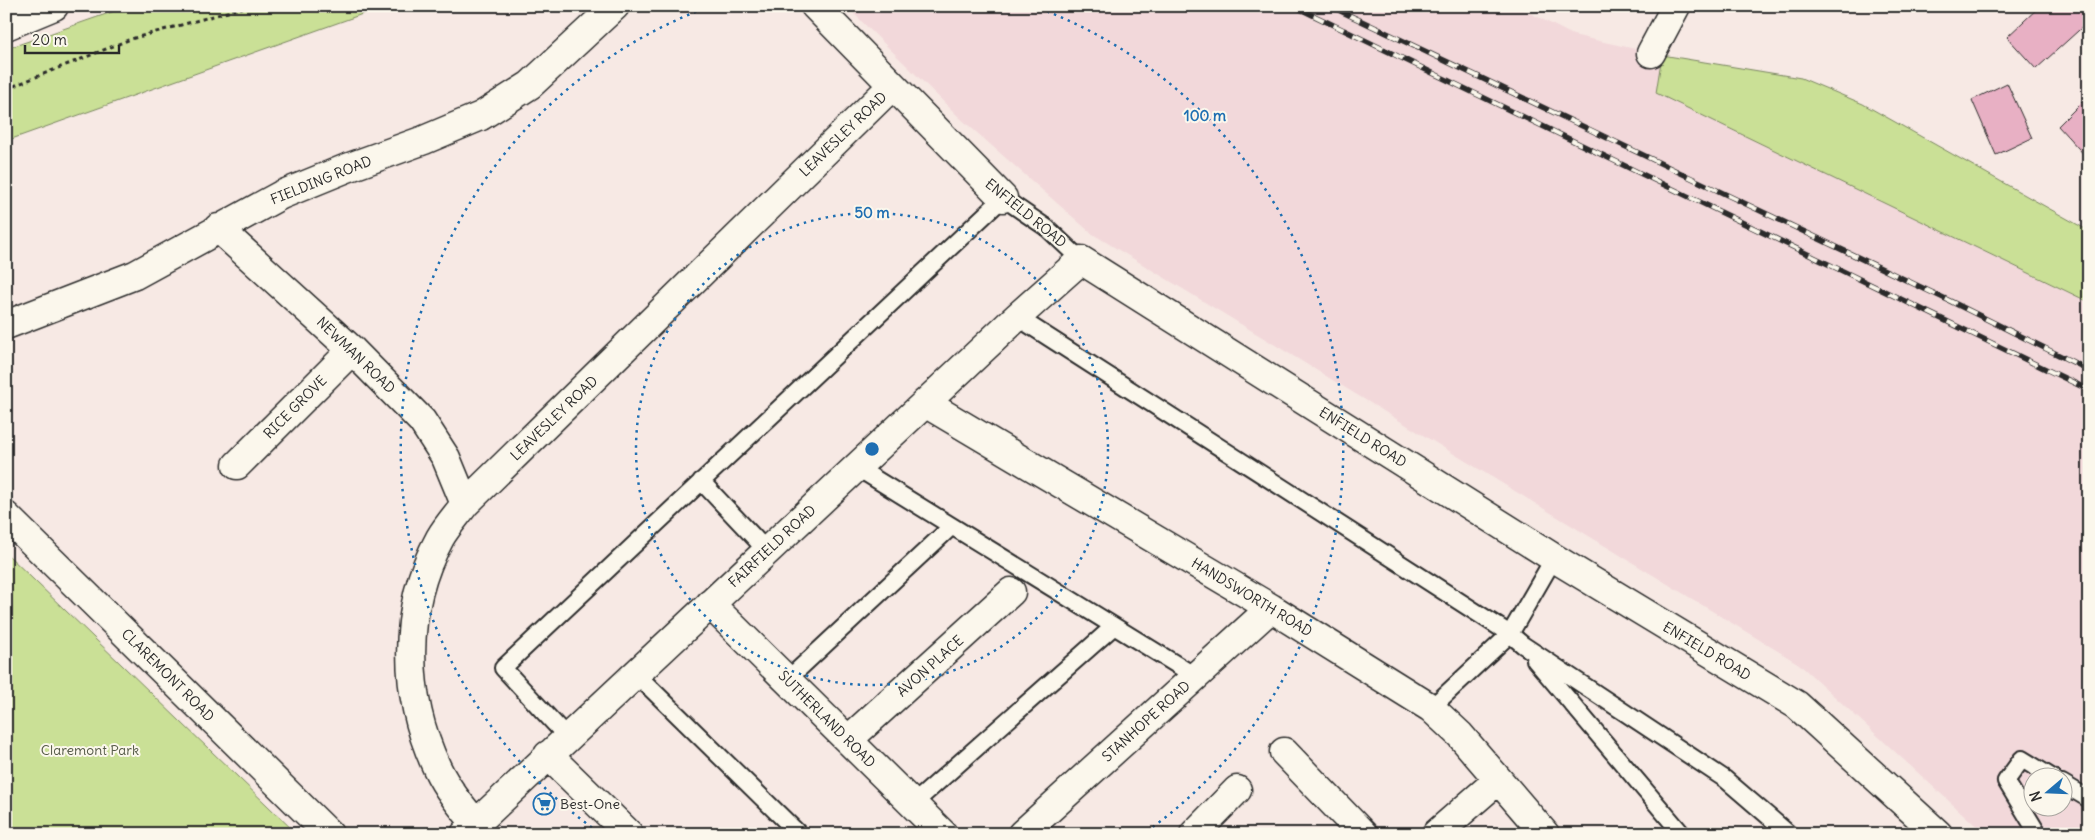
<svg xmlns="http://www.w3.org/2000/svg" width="2095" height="840" viewBox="0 0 2095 840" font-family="Delius,sans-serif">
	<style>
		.built { fill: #f2d8da; fill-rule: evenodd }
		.green { fill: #cae096; stroke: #7a8660 }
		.building { fill: #e8b0c4; stroke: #2b2b2b }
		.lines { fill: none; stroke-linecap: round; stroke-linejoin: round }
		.service-casing { stroke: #2b2b2b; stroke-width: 20 }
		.minor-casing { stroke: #2b2b2b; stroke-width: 31 }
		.secondary-casing { stroke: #2b2b2b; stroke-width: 31 }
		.path { stroke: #2b2b2b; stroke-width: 3; stroke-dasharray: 4 4; stroke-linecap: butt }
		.service { stroke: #fbf7ec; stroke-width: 16 }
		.minor { stroke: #fbf7ec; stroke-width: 28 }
		.secondary { stroke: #fbf7ec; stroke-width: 28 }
		.rail-casing { stroke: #2b2b2b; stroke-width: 5.5 }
		.rail { stroke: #fbf7ec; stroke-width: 4; stroke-dasharray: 11; stroke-linecap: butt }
		.ring { fill: none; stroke: #1f6fb2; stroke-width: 2.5; stroke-dasharray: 2.5 5 }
		.labels { text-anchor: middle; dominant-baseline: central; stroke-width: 4; stroke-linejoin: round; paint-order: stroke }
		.street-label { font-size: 14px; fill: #2b2b2b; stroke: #fbf7ec }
		.park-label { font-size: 14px; fill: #535846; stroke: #fbf7ec }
		.poi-label { font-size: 14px; fill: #2b2b2b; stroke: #fbf7ec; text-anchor: start }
		.centre { fill: #1f6fb2; stroke: #fbf7ec; stroke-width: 2.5 }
		.ring-label { font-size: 15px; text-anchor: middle; font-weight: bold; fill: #1f6fb2; stroke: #fbf7ec; stroke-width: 4; stroke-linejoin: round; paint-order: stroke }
	</style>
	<rect width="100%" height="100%" fill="#f7e9e4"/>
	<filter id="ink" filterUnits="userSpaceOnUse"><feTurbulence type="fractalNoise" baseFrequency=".02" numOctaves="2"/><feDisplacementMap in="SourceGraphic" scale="10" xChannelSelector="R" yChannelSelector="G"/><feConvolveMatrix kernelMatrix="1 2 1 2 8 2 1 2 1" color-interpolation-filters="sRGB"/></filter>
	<g filter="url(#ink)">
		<path class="built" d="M846,6H1516L1573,35L1662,55L1657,93L2089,302V834H1985L1799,664L1091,233L959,117ZM2032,778H2062V808H2032Z"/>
		<path class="green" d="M129,6H385L6,141V49Z
			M1662,55L1801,78L1863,104L2089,231V302L1656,93Z
			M6,553L297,834H6Z"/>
		<path class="building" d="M2040,6H2089V21L2036,69L2007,37Z
			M2007,83L2032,138L1996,155L1972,100Z
			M2085,99L2089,103V160L2058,126Z"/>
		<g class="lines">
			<g class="service-casing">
				<path id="service" d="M1017,317L1510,634L1523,645L1725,779L1789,834
					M856,467L1195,676
					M701,481L767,551
					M1535,660L1682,834
					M635,673L799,834
					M787,680L951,527
					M1431,708L1510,634L1554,558
					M567,737L503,668L1003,198L1047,228L1081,260
					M2062,783L2089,799
					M913,804L1113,627
					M2038,834L2006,781L2022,759L2053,778"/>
			</g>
			<g class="minor-casing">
				<path id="minor" d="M815,6L1003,198
					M1651,53L1676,6
					M218,228L352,350L422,421L446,458L465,504
					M6,325L135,275L281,195L347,168L424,140L481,116L530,85L615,6
					M925,403L1271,608L1431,708L1460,735L1545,834
					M237,465L352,350
					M6,516L329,834
					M710,604L943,834
					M848,740L1011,592
					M1284,752L1363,834
					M548,755L629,834
					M476,824C462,807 447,789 437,768C403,696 401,609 440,538C447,526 457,515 465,504L892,86
					M465,834L1017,317L1081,260L1554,558L1797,705L1938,834
					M1022,834L1271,608
					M1194,834L1237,790
					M1436,834L1498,780"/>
			</g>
			<g class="secondary-casing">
				<path id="secondary" d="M6,26L54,6"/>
			</g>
			<path class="path" d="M6,89L131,39L249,6"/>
			<use href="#service" class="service"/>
			<use href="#minor" class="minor"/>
			<use href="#secondary" class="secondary"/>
			<g class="rail-casing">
				<path id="rail" d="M1294,6L2089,390
					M1330,6L1952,302L2089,370"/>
			</g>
			<use href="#rail" class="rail"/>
		</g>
	</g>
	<g class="ring">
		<circle cx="872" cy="449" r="236"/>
		<path d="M598 832A471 471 0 0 1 711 6M1033 6A471 471 0 0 1 1146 832"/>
	</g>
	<defs>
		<g id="supermarket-ring" transform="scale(1.125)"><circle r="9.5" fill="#fbf7ec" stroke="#1f6fb2" stroke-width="1.5"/><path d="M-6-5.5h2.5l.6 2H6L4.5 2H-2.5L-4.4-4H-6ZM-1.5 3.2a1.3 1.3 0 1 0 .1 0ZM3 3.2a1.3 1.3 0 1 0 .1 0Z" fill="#1f6fb2"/></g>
	</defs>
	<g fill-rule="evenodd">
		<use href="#supermarket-ring" x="544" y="804"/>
	</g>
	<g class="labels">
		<g class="street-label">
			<text transform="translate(843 134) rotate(-44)">LEAVESLEY ROAD</text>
			<text transform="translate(321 180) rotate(-22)">FIELDING ROAD</text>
			<text transform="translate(1026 213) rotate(39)">ENFIELD ROAD</text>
			<text transform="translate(356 355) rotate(44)">NEWMAN ROAD</text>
			<text transform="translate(295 407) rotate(-45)">RICE GROVE</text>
			<text transform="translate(554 418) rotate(-44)">LEAVESLEY ROAD</text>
			<text transform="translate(1363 437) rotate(32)">ENFIELD ROAD</text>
			<text transform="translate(772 546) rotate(-43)">FAIRFIELD ROAD</text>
			<text transform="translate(1252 597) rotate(31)">HANDSWORTH ROAD</text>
			<text transform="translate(1707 651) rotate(31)">ENFIELD ROAD</text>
			<text transform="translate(930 666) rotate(-42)">AVON PLACE</text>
			<text transform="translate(168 675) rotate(45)">CLAREMONT ROAD</text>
			<text transform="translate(827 719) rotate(45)">SUTHERLAND ROAD</text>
			<text transform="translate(1146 721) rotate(-42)">STANHOPE ROAD</text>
		</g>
		<g class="park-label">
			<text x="90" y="750">Claremont Park</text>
		</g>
		<g class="poi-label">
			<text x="560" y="804">Best-One</text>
		</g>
	</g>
	<circle cx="872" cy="449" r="8" class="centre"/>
	<g class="ring-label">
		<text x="1205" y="121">100 m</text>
		<text x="872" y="218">50 m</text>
	</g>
	<rect width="2095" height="840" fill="none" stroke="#fbf7ec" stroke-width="25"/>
	<rect x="12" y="12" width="2070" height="815" fill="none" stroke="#2b2b2b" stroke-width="2" filter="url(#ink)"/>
	<g transform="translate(2048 792) rotate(251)"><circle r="24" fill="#fbf7ec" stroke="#a8a59f"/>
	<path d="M0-4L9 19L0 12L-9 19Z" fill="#1f6fb2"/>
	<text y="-8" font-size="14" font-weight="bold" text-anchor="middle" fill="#2b2b2b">N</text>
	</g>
	<path d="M25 45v8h94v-8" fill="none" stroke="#2b2b2b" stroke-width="2.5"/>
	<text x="32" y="45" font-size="15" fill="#2b2b2b" stroke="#fbf7ec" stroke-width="4" paint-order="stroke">20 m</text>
</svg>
